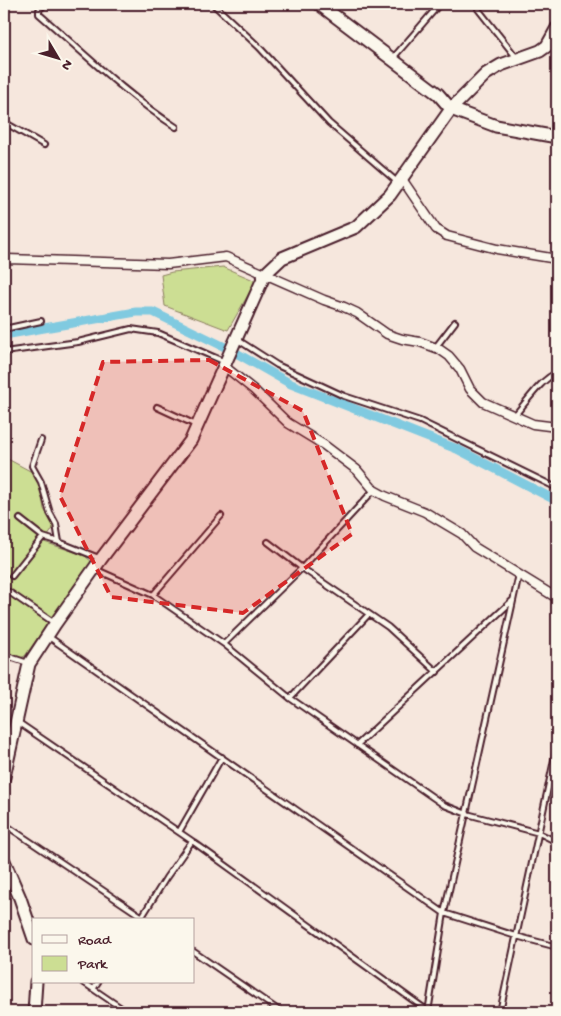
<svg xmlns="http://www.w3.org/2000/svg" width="561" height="1016" viewBox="0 0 561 1016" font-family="'Gochi Hand',sans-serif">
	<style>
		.green { fill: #ccde93; stroke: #8b7e5f }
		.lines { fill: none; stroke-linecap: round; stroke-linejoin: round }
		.canal { stroke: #80cae0; stroke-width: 9 }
		.lane-casing { stroke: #4a1f2b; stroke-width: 8 }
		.street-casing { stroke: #4a1f2b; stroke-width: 11 }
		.secondary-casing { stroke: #4a1f2b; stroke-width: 15 }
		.lane { stroke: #fbf7ec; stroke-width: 4 }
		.street { stroke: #fbf7ec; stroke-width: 8 }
		.secondary { stroke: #fbf7ec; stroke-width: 11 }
		.marked { fill: #d62828; fill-opacity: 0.2; stroke: #d62828; stroke-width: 4; stroke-dasharray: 10 6; stroke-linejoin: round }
	</style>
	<rect width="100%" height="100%" fill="#f6e7dd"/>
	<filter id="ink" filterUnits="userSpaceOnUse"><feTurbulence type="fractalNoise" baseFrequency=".02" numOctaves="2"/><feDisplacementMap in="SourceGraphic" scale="10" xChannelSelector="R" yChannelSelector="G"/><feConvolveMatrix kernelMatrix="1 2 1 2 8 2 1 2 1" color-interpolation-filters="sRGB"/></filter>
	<g filter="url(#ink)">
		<path class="green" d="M223,267L256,281L228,330L165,306L161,275L172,272Z
			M4,457L32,472L40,486L44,509L54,527L44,542L84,555L93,563L87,571L85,570L25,656L20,658L4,652Z"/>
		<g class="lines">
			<path class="canal" d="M4,335L136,312H153L231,350L291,384L457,449L557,501"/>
			<g class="lane-casing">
				<path id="lane" d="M45,4L39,10V14C83,52 126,95 176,127
					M213,4L259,47L329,123L396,181
					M479,4L478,9L516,57
					M393,58L438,6L435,4
					M4,122L44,145
					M4,329L41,321
					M238,340L277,365L344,396L420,421L557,488
					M435,348L455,322
					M4,352L78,342L131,329L158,333L223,361
					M157,407L196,425
					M515,415C525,404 543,377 557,373
					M41,440L32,466L41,482L50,513L56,524L59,542L99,558
					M20,519L43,537
					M268,542L302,568L388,627L437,672
					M97,570L153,595L224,644L290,698L444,805L467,814L539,833L557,842
					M12,576L43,537L59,542
					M9,592L53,622
					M153,595L221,516
					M49,637L444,913L516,936L557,947
					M224,644L302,568L374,490
					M4,655L28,663
					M290,698L369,614
					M19,723L192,841L428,1011
					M357,745L513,600
					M4,824L147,920
					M179,832L222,757
					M140,920L166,878L192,841
					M194,952L281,1012
					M83,982L127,1012
					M93,989L98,982
					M428,1012L444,913L519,574
					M500,1012L557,746"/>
			</g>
			<g class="street-casing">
				<path id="street" d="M402,179L436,229L447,236L497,249L557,259
					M4,260L7,259L168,264L226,257L324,300L344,307L357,313L387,334L402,339L420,342L439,349L449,356L460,369L470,389L483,402L533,424L557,427
					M224,366L254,390L288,423L324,445L357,470L374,490L385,496L425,512L462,534L474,547L557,598"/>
			</g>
			<g class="secondary-casing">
				<path id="secondary" d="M319,4L438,94L451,109L496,126L557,137
					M4,777L29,664L55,624L101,559L191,440L265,274L282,258L356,227L390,195L451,109L486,74L501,65L540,51L547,46L557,28
					M4,861L20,898L34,939
					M34,1012L36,982"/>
			</g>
			<use href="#lane" class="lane"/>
			<use href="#street" class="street"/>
			<use href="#secondary" class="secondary"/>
		</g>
	</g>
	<path class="marked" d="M209,360L303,411L352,534L243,613L111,597L60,496L103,362Z"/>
	<rect width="561" height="1016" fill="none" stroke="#fbf7ec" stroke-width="20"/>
	<rect x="10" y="10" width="541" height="996" fill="none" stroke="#4a1f2b" stroke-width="2" filter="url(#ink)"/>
	<rect x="32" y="918" width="162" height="65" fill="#fbf7ec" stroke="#b4a19f"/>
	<rect x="42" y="935" width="25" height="8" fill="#fbf7ec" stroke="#b4a19f"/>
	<text x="78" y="944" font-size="15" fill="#4a1f2b">Road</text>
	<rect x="42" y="956" width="25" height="15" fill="#ccde93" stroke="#b4a19f"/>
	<text x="78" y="968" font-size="15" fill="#4a1f2b">Park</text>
	<g transform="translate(58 58) rotate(128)" stroke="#fbf7ec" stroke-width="4" paint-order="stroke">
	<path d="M0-4L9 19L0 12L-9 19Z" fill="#4a1f2b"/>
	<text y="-8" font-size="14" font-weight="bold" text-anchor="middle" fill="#4a1f2b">N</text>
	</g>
</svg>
